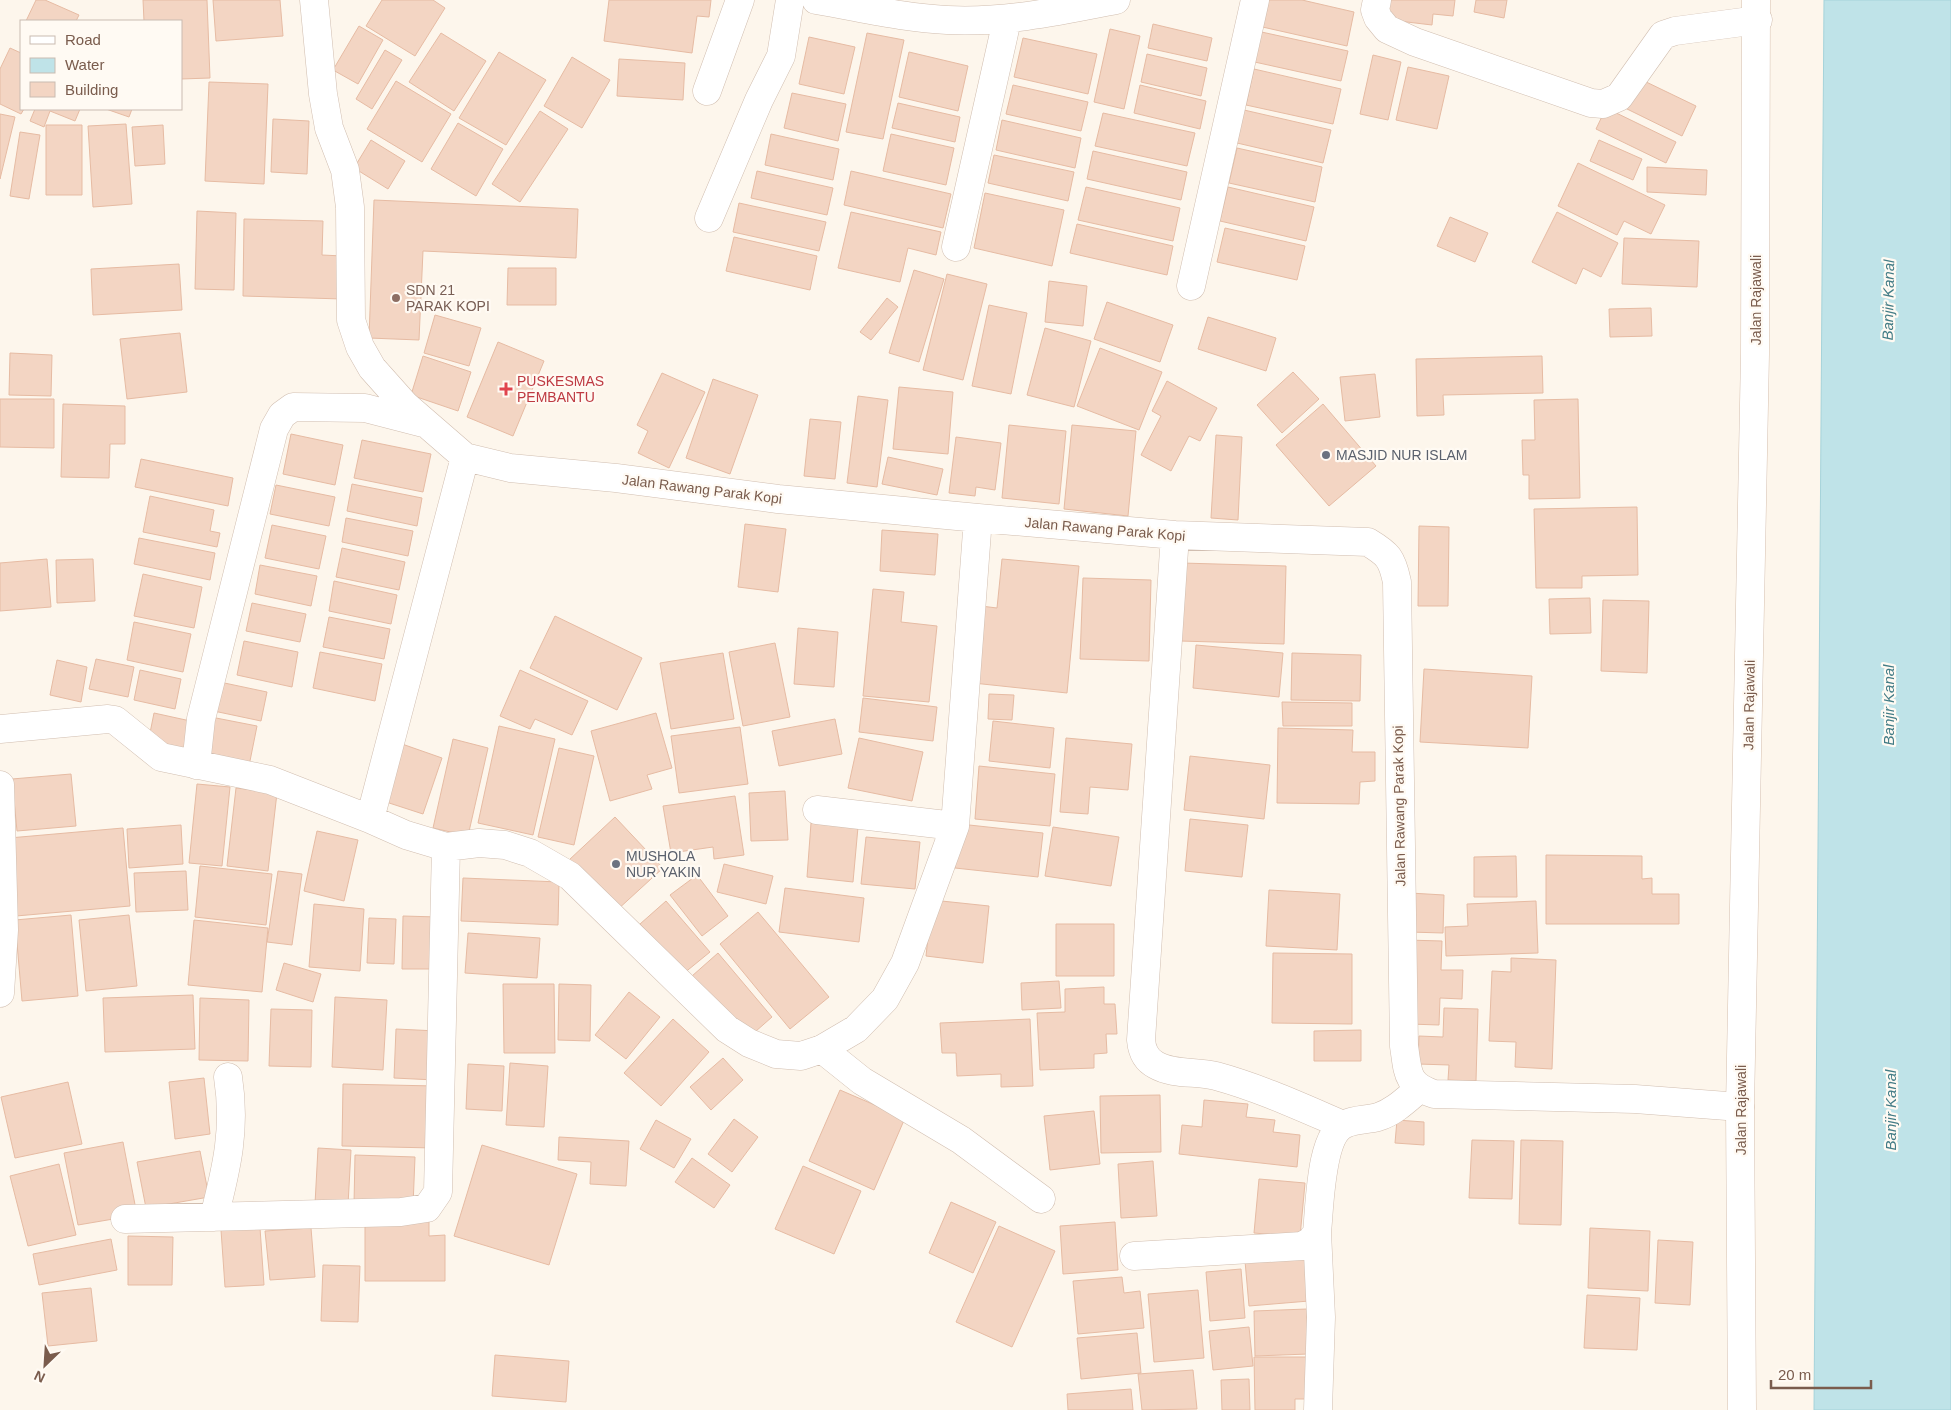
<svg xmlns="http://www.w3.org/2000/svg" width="1951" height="1410" viewBox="0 0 1951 1410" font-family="Helvetica,sans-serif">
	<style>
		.water { fill: #bfe3e8; stroke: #a5d3da }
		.building { fill: #f3d5c3; stroke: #e6bba3 }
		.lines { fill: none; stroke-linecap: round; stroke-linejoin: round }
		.street-casing { stroke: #d1beb0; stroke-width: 29 }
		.secondary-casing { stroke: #d6c0b0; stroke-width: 29 }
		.street { stroke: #fff; stroke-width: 28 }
		.secondary { stroke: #fff; stroke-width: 28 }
		.education-dot { fill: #8d6e63; stroke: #fffaf3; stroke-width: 2 }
		.health-dot { fill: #e0444e; stroke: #fffaf3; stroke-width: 2 }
		.worship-dot { fill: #6b7280; stroke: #fffaf3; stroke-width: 2 }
		.labels { text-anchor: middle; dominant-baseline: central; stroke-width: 4.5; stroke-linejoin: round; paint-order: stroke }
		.education-label { font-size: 14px; fill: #785e54; stroke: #fffaf3; text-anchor: start }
		.street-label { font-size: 14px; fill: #7a5c4d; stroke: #fffaf3 }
		.health-label { font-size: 14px; fill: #be3a42; stroke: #fffaf3; text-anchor: start }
		.worship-label { font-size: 14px; fill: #5b616d; stroke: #fffaf3; text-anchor: start }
		.water-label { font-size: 15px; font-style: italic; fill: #437c86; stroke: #fffaf3 }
	</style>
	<rect width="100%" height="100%" fill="#fdf6ec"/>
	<path class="water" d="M1824,0H1951V1410H1814Z"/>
	<path class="building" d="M36,0H45L79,15L76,21H26Z
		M143,0H207L210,78L181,79V21H144Z
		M213,0H280L283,36L216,41Z
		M382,0H433L445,8L415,56L366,26Z
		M609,0H711L709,17L697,16L692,53L604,41Z
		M1264,0H1302L1354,12L1347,46L1258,26Z
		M1384,0H1455L1453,16L1433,14L1432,25L1382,19Z
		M1476,0H1507L1504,18L1474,12Z
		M1153,24L1212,38L1207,61L1148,48Z
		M359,26L383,40L358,84L333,70Z
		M1110,29L1140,36L1124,109L1094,102Z
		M1257,31L1348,51L1341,81L1250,61Z
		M441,33L486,61L454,111L409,82Z
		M867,33L904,40L883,139L846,132Z
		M809,37L855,47L844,94L799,84Z
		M1023,38L1097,54L1088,94L1014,77Z
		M10,48L21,53V109H24L21,114L0,104V69Z
		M385,50L402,60L372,109L356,99Z
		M499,52L546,80L506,145L459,118Z
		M909,52L968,66L958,111L899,97Z
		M1147,54L1207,68L1201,96L1141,82Z
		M1373,55L1401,62L1388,120L1360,114Z
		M572,57L610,80L582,128L544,106Z
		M619,59L685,63L683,100L617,96Z
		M1408,67L1449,76L1437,129L1396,120Z
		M1254,69L1341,89L1333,124L1246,105Z
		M1640,79L1696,106L1682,136L1625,108Z
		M396,81L451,114L422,162L367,129Z
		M209,82L268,84L264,184L205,181Z
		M1013,85L1088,102L1081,131L1006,114Z
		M1140,85L1206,101L1200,129L1134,113Z
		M792,93L846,104L838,141L784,128Z
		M898,103L960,117L955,142L892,128Z
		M1606,108L1676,142L1666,163L1596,129Z
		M35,109H80L75,121L50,111L44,127L30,121Z
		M106,109H132L129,117Z
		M1244,110L1331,130L1323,163L1237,143Z
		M540,111L568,129L520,202L492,184Z
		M1103,113L1195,133L1187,166L1095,146Z
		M0,114L15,117L0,179Z
		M273,119L309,121L307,174L271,172Z
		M1002,120L1081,138L1075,168L996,150Z
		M458,123L503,149L476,196L431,169Z
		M126,124L132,204L93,207L88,126Z
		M46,125H82V195H46Z
		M163,125L165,164L135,166L132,127Z
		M20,132L40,135L29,199L10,196Z
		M771,134L839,149L833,180L765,165Z
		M891,134L954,148L946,185L883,171Z
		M371,140L405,161L388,189L354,168Z
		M1599,140L1642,159L1633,180L1590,161Z
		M1237,148L1322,167L1315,202L1229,183Z
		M1093,151L1187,172L1181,200L1087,179Z
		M994,155L1074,172L1068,201L988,183Z
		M1578,163L1665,205L1651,234L1624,221L1617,235L1558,206Z
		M1647,167L1707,170L1706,195L1647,192Z
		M757,171L833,188L827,215L751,198Z
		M851,171L951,194L943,228L844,205Z
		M1086,187L1180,208L1173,241L1078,220Z
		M1228,187L1314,207L1306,241L1220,221Z
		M985,193L1064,210L1052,266L974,248Z
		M374,200L578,209L576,258L423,251L419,340L369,338Z
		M739,203L826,222L819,251L733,232Z
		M197,211L236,213L234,290L195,289Z
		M851,212L941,232L936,255L908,248L900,282L838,268Z
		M1557,212L1618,243L1601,277L1583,268L1576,284L1532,262Z
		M1450,217L1488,233L1475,262L1437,246Z
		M244,219L323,221L322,255L343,256L342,299L243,296Z
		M1077,224L1173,246L1167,275L1070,253Z
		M1225,228L1305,246L1297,280L1217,262Z
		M734,237L817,256L810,290L726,271Z
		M1624,238L1699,241L1697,287L1622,284Z
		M179,264L182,310L93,315L91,269Z
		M508,268H556V305H507Z
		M914,270L944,279L919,362L889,353Z
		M947,274L987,284L963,380L923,370Z
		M1049,281L1087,286L1083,326L1045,322Z
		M887,298L898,307L871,340L860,332Z
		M1107,302L1173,325L1160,362L1094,339Z
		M989,305L1027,313L1011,394L972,386Z
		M1651,308L1652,336L1610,337L1609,309Z
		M435,315L481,328L469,366L424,353Z
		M1208,317L1276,338L1266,371L1198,349Z
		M1045,328L1091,341L1074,407L1027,395Z
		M180,333L187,392L127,399L120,339Z
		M498,342L544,361L513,436L467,417Z
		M1100,348L1162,372L1139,430L1077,406Z
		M10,353L52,355L51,396L9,395Z
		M423,356L471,372L458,411L411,395Z
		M1542,356L1543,393L1443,395L1444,415L1417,416L1416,359Z
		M1293,372L1319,399L1282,433L1257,405Z
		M662,373L705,392L669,468L638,453L648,431L637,425Z
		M1375,374L1380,417L1345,421L1340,377Z
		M713,379L758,395L730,474L686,458Z
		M1167,381L1217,408L1200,441L1189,436L1171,471L1141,455L1161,416L1152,411Z
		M899,387L953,392L948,454L893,449Z
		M858,396L888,400L877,487L847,483Z
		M0,399H54V448L0,447Z
		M1578,399L1580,498L1529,499V475H1523L1522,440H1535L1534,400Z
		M63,404L125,406V444H110L109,478L61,477Z
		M1323,404L1376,466L1329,506L1276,445Z
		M810,419L841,422L835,479L804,476Z
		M1009,425L1066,431L1059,504L1002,498Z
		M1072,425L1136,431L1128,516L1064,509Z
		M291,434L343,445L335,485L283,474Z
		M1216,435L1242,437L1238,520L1211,518Z
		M956,437L1001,443L995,490L976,487L975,496L949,493Z
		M362,440L431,454L423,492L354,478Z
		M888,457L943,469L937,495L882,484Z
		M141,459L233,478L228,506L135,487Z
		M352,484L422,498L417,526L347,511Z
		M276,485L335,497L329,526L270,514Z
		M150,496L214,510L210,531L220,533L217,547L143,532Z
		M1637,507L1638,575L1582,576V588H1536L1534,509Z
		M346,518L413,531L408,556L342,542Z
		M745,524L786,529L778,592L738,587Z
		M272,525L326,536L319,569L265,558Z
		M1419,526L1449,527L1448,606H1418Z
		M882,530L938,534L935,575L880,571Z
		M139,538L215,553L210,580L134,564Z
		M342,548L405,562L399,590L336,577Z
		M47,559L51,607L0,611V563Z
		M93,559L95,601L57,603L56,560Z
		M1002,559L1079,566L1067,693L973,683L981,606L997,608Z
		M1182,563L1286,566L1284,644L1180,641Z
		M260,565L317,576L311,606L255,594Z
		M143,574L202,587L194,628L134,616Z
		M1083,578L1151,580L1149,661L1080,659Z
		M334,581L397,595L391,624L329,611Z
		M873,589L904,592L901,622L937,626L929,702L863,696Z
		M1590,598L1591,633L1550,634L1549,599Z
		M1603,600L1649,601L1647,673L1601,671Z
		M252,603L306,614L300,642L246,631Z
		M555,616L642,658L617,710L530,668Z
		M329,617L390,629L384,659L323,647Z
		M134,622L191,634L183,672L127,660Z
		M798,628L838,632L834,687L794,684Z
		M244,641L298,652L292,687L237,675Z
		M775,643L790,717L743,726L729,652Z
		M1196,645L1283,653L1279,697L1193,688Z
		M320,652L382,664L375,701L313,688Z
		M723,653L734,719L671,729L660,663Z
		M1292,653L1361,655L1360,701L1291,700Z
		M96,659L134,667L128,697L89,689Z
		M57,660L87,667L81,702L50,695Z
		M1424,669L1532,676L1528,748L1420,742Z
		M140,670L181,679L175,709L134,700Z
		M520,670L588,701L572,735L535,719L530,729L500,716Z
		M215,681L267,692L261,721L209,710Z
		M989,694L1014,695L1012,720L988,719Z
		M863,698L937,707L933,741L859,732Z
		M1282,702L1352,703V726H1283Z
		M154,713L195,722L188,751L148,743Z
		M656,713L672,768L647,775L652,789L610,801L591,731Z
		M211,717L257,726L249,766L203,757Z
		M835,719L842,754L779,766L772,731Z
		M993,721L1054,728L1050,768L989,761Z
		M499,726L555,739L533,835L478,823Z
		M740,727L748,784L679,793L671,736Z
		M1278,728L1353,730L1352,752H1375V781L1360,782L1359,804L1277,803Z
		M859,738L923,752L912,801L848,788Z
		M1066,738L1132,744L1128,790L1090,787L1088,814L1060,812Z
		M453,739L488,748L468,836L433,828Z
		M402,744L442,758L423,814L383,801Z
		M559,748L594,756L574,845L538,837Z
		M1190,756L1270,765L1264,819L1184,810Z
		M979,766L1055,774L1050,826L975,819Z
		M71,774L76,826L17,831L12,779Z
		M197,784L230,787L222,866L189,863Z
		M236,788L277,793L268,871L227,866Z
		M785,791L788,840L751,841L749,793Z
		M735,796L744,855L714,859L713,847L671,853L663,806Z
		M615,817L663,868L616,911L569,860Z
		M1190,819L1248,825L1242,877L1185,871Z
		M811,823L858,827L853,882L807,877Z
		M960,824L1043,833L1038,877L955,868Z
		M181,825L183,864L129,868L127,829Z
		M1053,827L1119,837L1111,886L1045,876Z
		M123,828L130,906L16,916L9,838Z
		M317,831L358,840L344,901L304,891Z
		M866,837L920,842L915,889L861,884Z
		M1546,855L1642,856V879L1652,878V894H1679V924H1546Z
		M1516,856L1517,897H1474V857Z
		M724,864L773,876L766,904L717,892Z
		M200,866L272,874L266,925L195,917Z
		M186,871L188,910L136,912L134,873Z
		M278,871L302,874L292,945L267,942Z
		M697,875L728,916L702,936L670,895Z
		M463,878L559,882L558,925L461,921Z
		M785,888L864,898L859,942L779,932Z
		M1269,890L1340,894L1337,950L1266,946Z
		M1410,893L1444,895L1443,933L1409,932Z
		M932,900L989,906L983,963L926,956Z
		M666,901L710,952L683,974L640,924Z
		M1536,901L1538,953L1446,956L1445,927L1468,926L1467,904Z
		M314,904L364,909L360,971L309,967Z
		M758,912L829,997L790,1029L720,944Z
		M71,915L78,996L22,1001L15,920Z
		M129,915L137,986L86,991L79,920Z
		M403,916L438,917L437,969H402Z
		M369,918L396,919L394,964L367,963Z
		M194,920L268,928L262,992L188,985Z
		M1056,924H1114V976H1056Z
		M468,933L540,938L537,978L465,973Z
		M1406,940L1442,941L1441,970H1463L1462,999L1440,998L1439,1025L1409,1024Z
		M718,953L772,1017L747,1039L692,976Z
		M1273,953L1352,954V1024L1272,1023Z
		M1511,958L1556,960L1552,1069L1515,1067L1516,1042L1489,1041L1492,971L1511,972Z
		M284,963L321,974L313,1002L276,990Z
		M1059,981L1061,1008L1022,1010L1021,983Z
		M503,984H554L555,1053H504Z
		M559,984L591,985L590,1041L558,1040Z
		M1104,987V1004H1115L1117,1034H1106L1107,1053L1094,1054V1068L1040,1070L1037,1013L1065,1012V989Z
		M629,992L660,1017L626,1059L595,1035Z
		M193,995L195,1049L105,1052L103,998Z
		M335,997L387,1000L383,1070L332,1067Z
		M200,998L249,1000L248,1061L199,1060Z
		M1444,1008L1478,1009L1476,1081L1448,1080L1449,1065L1418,1064L1419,1036L1443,1037Z
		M271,1009L312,1010L311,1067L269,1066Z
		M673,1019L709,1052L661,1106L624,1073Z
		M1030,1019L1033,1086L1001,1087V1074L957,1076L956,1053H942L940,1023Z
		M396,1029L437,1031L435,1080L394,1078Z
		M1361,1030V1061H1314V1031Z
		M723,1058L743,1080L711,1110L690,1087Z
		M510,1063L548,1066L544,1127L506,1125Z
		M468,1064L504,1066L502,1111L466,1109Z
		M204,1078L210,1134L175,1139L169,1082Z
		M68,1082L82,1144L15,1158L1,1097Z
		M343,1084L435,1086L434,1148L342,1146Z
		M840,1090L905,1118L874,1190L809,1161Z
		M1160,1095L1161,1152L1101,1153L1100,1096Z
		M1204,1100L1248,1104L1246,1117L1275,1120L1273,1132L1300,1135L1297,1167L1179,1154L1182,1125L1202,1127Z
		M1094,1111L1100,1164L1050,1170L1044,1116Z
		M734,1119L758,1137L732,1172L708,1154Z
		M656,1120L691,1139L674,1168L640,1149Z
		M1397,1120L1424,1122V1145L1395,1143Z
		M559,1137L629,1141L626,1186L590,1184L591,1162L558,1160Z
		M1472,1140L1514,1141L1512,1199L1469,1198Z
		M1521,1140L1563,1141L1561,1225L1519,1224Z
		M123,1142L137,1215L78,1225L64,1153Z
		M482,1145L577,1174L549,1265L454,1236Z
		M318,1148L351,1150L348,1205L315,1204Z
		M200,1151L209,1197L146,1208L137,1162Z
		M355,1155L415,1157L413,1206L354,1204Z
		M692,1158L730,1185L714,1208L675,1182Z
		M1153,1161L1157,1216L1121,1218L1118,1164Z
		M59,1164L76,1235L28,1246L10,1176Z
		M803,1166L861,1191L834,1254L775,1229Z
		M1259,1179L1305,1183L1300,1237L1254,1233Z
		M951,1202L996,1222L973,1273L929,1253Z
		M365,1220H429V1236L445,1235V1281H365Z
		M1115,1222L1118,1270L1063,1274L1060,1226Z
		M999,1226L1055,1251L1012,1347L956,1322Z
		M260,1228L264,1285L225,1287L221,1230Z
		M311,1228L315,1277L270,1280L265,1231Z
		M1590,1228L1650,1231L1648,1291L1588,1288Z
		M128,1236L173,1237L172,1285H128Z
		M111,1239L117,1270L39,1285L33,1254Z
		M1658,1240L1693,1242L1690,1305L1655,1303Z
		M1306,1256L1309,1301L1249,1306L1245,1261Z
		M323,1265L360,1266L358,1322L321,1321Z
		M1241,1269L1245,1318L1210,1321L1206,1272Z
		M1122,1277L1124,1293L1140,1291L1144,1328L1078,1334L1073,1281Z
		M91,1288L97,1341L48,1346L42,1293Z
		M1198,1290L1204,1358L1154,1362L1148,1294Z
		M1587,1295L1640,1298L1637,1350L1584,1348Z
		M1307,1309L1308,1354L1255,1356L1254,1311Z
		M1249,1327L1253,1366L1213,1370L1209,1331Z
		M1137,1333L1141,1373L1081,1379L1077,1338Z
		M495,1355L569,1361L566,1402L492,1396Z
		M1254,1357H1312L1313,1399H1295V1410H1255Z
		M1193,1370L1197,1409L1142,1410L1138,1374Z
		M1249,1379L1250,1410H1222L1221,1380Z
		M1131,1389L1133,1410H1068L1067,1394Z"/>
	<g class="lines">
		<g class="street-casing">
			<path id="street" d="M314,0L323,94L329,128L345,170L350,207L351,320L360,347L372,368L405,405L465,457L510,468L616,478L778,499L978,518L1175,535L1368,542C1388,554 1392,558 1397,582L1404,1046C1408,1072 1406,1085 1434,1094L1635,1099L1740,1107
				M816,0C859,7 903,18 947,20C1005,23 1060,11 1116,0
				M1377,0L1375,10L1378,18L1387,29L1415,42L1591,103L1603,104L1619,97L1663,35L1675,31L1758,20
				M707,91L740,0
				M709,218L759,100L781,56L790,0
				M956,247L1007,20
				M1191,286L1255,0
				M1175,535L1141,1040C1142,1051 1146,1060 1156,1065C1173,1075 1197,1071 1216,1076C1260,1088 1301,1107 1343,1125
				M0,729L108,719L115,720L161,757L270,780L370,819L406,835L446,847L479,843L505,845L530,853L570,876L727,1029L749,1043L776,1054L801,1056L822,1049L856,1029L885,999L905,963L955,826L978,518
				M196,765L201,719L274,429L282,415L293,407L365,408L423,423
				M0,785L4,930L0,993
				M817,810L955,826
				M370,819L465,457
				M822,1049L862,1081L961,1140L1041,1199
				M214,1217C227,1167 236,1128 228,1077
				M125,1219L401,1212L427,1208L438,1192L446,847
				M1317,1232L1321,1317L1318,1410
				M1134,1256L1302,1246L1311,1241L1317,1232C1320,1206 1320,1135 1345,1124C1355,1119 1367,1120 1378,1117C1394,1112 1406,1100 1419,1089"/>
		</g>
		<g class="secondary-casing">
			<path id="secondary" d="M1742,1410L1740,1107L1755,354L1756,0"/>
		</g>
		<use href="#street" class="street"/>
		<use href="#secondary" class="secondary"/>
	</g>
	<circle class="education-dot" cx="396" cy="298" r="5"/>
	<path class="health-dot" d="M503.5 381.5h5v5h5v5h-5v5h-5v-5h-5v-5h5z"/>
	<g class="worship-dot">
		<circle cx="1326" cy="455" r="5"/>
		<circle cx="616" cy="864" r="5"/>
	</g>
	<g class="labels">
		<g class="education-label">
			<text x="406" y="290">SDN 21<tspan x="406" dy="16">PARAK KOPI</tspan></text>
		</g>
		<g class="street-label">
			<text transform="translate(1756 300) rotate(-90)">Jalan Rajawali</text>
			<text transform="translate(702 489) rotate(7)">Jalan Rawang Parak Kopi</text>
			<text transform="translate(1105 529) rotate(5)">Jalan Rawang Parak Kopi</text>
			<text transform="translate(1749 705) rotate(-89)">Jalan Rajawali</text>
			<text transform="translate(1399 806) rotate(-91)">Jalan Rawang Parak Kopi</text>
			<text transform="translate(1741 1110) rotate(-90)">Jalan Rajawali</text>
		</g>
		<g class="health-label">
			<text x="517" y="381">PUSKESMAS<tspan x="517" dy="16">PEMBANTU</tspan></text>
		</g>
		<g class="worship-label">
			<text x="1336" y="455">MASJID NUR ISLAM</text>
			<text x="626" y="856">MUSHOLA<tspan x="626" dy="16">NUR YAKIN</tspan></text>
		</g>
		<g class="water-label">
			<text transform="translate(1888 300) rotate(-89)">Banjir Kanal</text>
			<text transform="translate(1888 705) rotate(-90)">Banjir Kanal</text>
			<text transform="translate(1890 1110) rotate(-90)">Banjir Kanal</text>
		</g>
	</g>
	<rect x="20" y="20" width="162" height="90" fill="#fffaf3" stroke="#cabbb1"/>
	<rect x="30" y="36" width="25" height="8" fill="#ffffff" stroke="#cabbb1"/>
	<text x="65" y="45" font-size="15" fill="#7a5c4d">Road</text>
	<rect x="30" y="58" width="25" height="15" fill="#bfe3e8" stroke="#cabbb1"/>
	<text x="65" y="70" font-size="15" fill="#7a5c4d">Water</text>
	<rect x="30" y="82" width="25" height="15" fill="#f3d5c3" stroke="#cabbb1"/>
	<text x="65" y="95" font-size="15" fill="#7a5c4d">Building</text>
	<g transform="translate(45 1365) rotate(205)" stroke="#fffaf3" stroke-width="4" paint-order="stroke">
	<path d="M0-4L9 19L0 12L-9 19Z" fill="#7a5c4d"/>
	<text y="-8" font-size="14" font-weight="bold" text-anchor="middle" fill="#7a5c4d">N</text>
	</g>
	<path d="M1771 1380v8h100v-8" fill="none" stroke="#7a5c4d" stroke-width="2.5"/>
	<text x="1778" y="1380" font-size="15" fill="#7a5c4d" stroke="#fffaf3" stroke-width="4" paint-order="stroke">20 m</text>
</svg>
